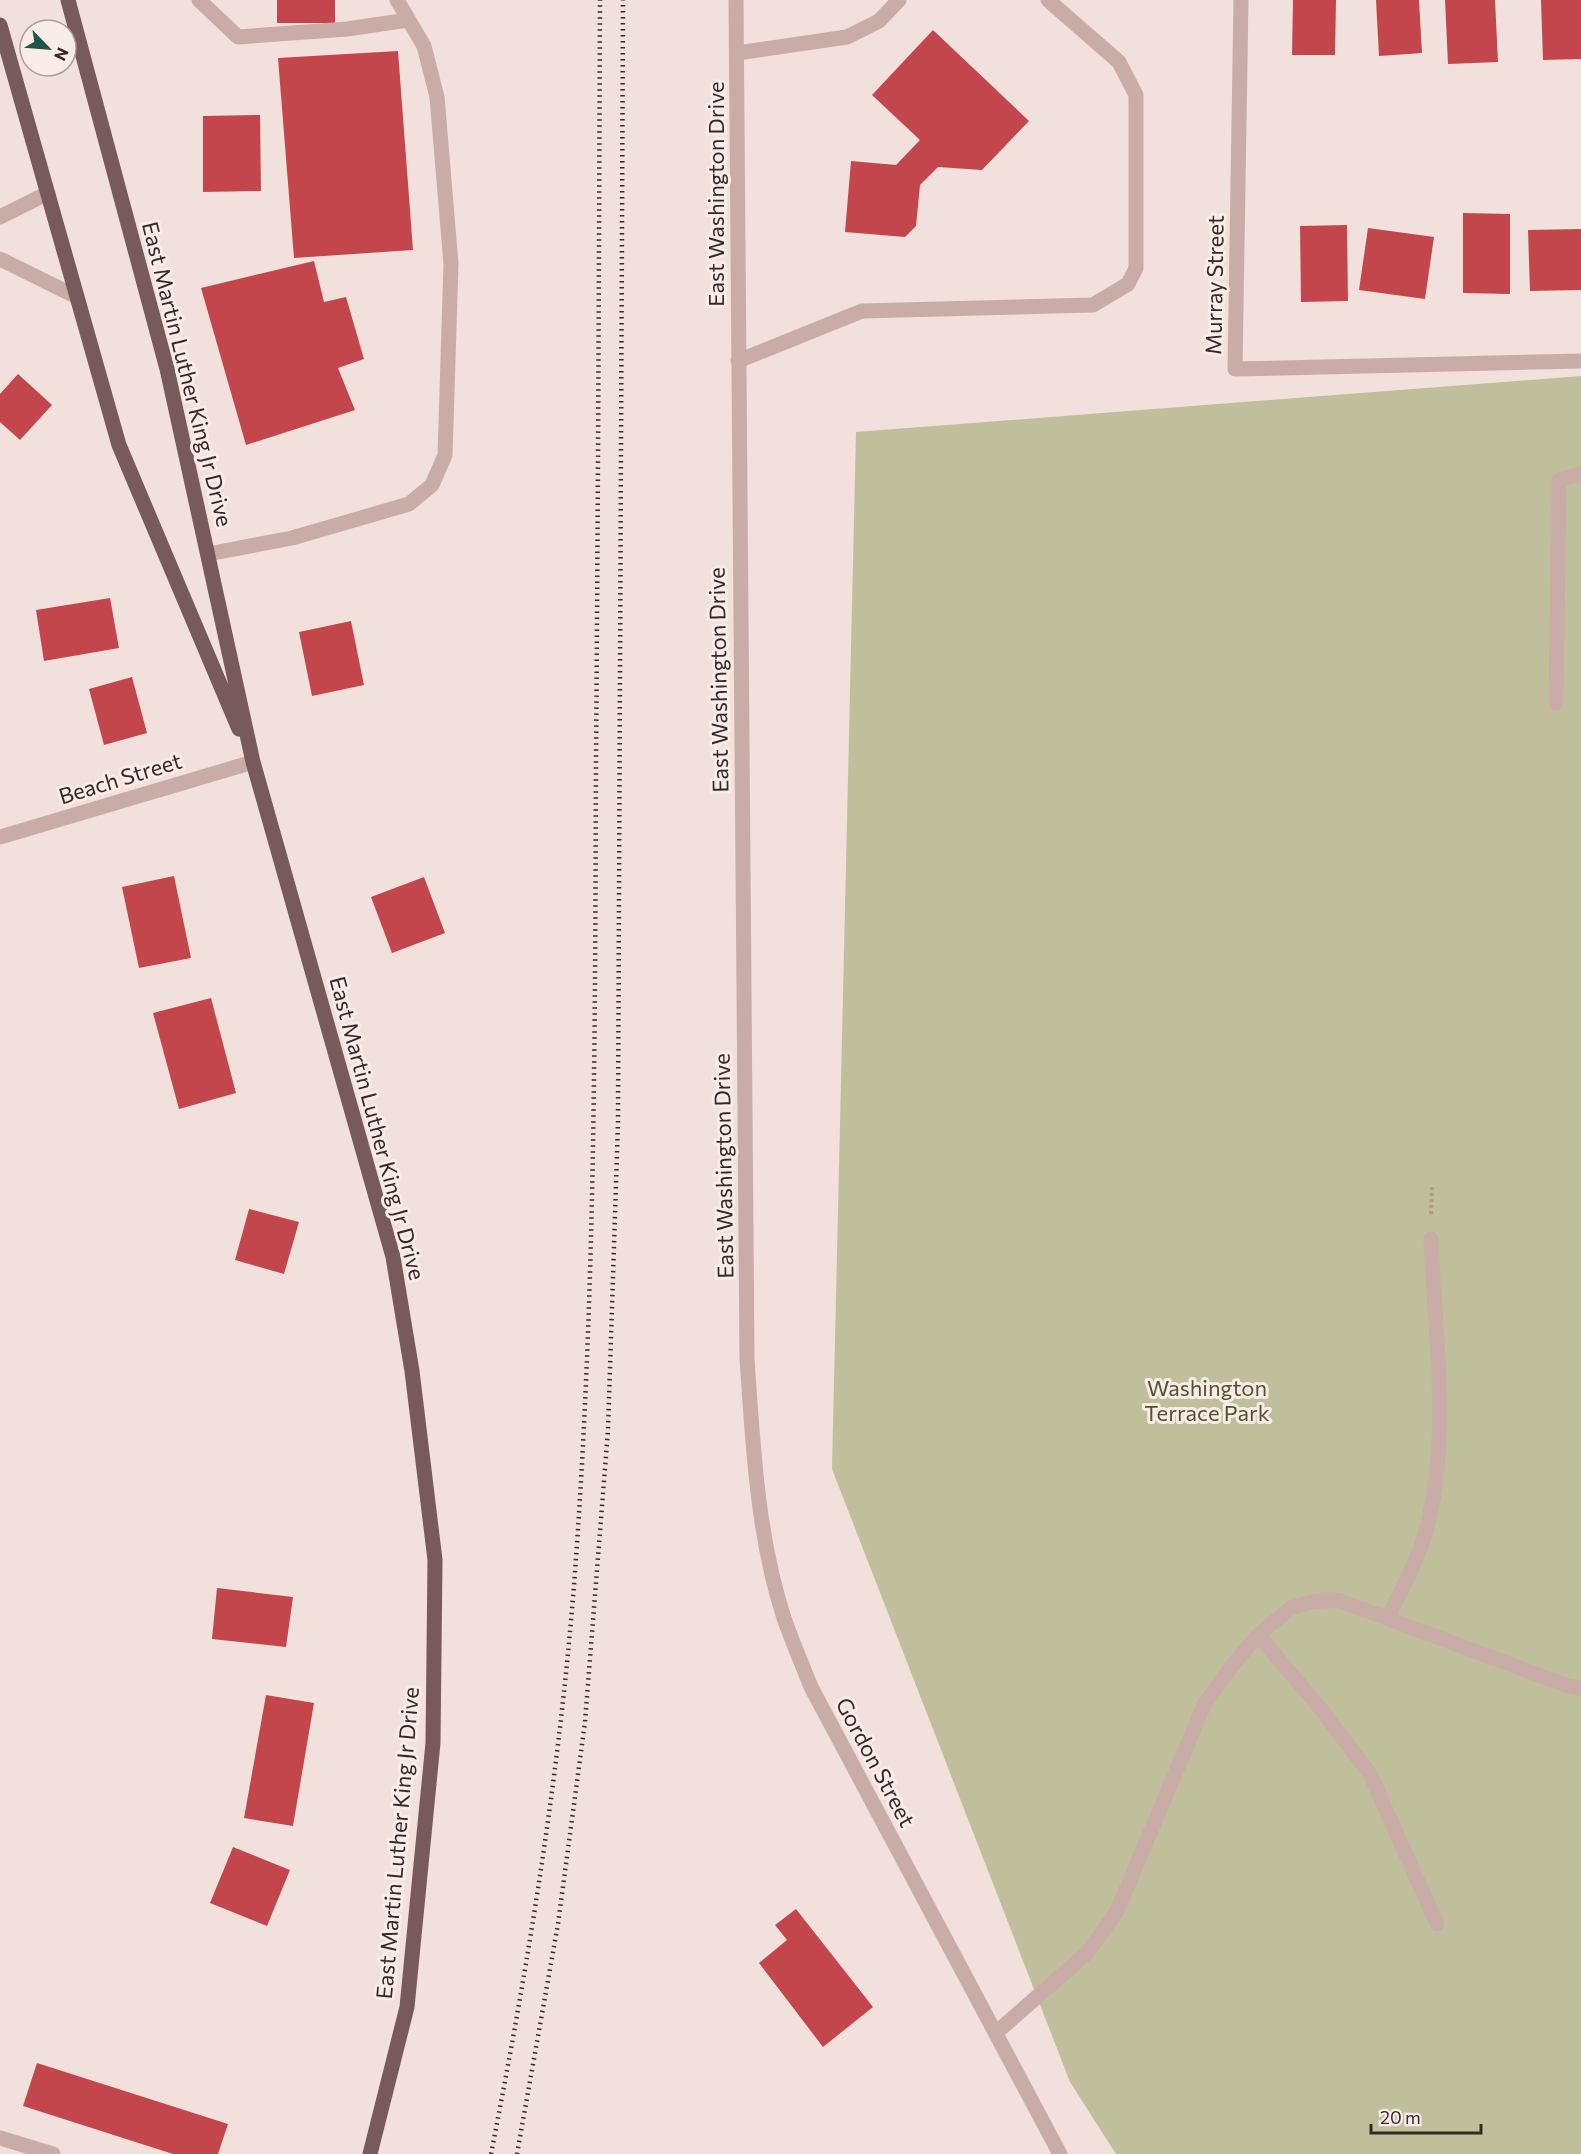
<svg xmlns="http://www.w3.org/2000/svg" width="1581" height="2154" viewBox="0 0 1581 2154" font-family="Commissioner,sans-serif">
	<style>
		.green { fill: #bfc09b }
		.building { fill: #c4464d }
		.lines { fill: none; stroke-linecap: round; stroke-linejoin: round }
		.path { stroke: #b59691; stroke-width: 4; stroke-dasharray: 3 3; stroke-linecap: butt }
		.minor { stroke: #c9aca7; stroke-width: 15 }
		.major { stroke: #775a59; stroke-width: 15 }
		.rail { stroke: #362827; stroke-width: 4.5; stroke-dasharray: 1.5 4.5; stroke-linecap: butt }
		.labels { text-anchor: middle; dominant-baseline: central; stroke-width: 6; stroke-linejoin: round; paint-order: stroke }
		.street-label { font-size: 22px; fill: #362827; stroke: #f9ebe7 }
		.park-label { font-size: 22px; fill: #51542c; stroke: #f9ebe7 }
	</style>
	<rect width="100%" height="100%" fill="#f1e0db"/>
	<path class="green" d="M1581,376V2154H1116L1070,2082L832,1469L856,432Z"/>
	<path class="building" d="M277,0H335V23H277Z
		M1293,0H1336L1335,55H1292Z
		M1376,0H1419L1422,53L1379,56Z
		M1445,0H1495L1498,62L1448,64Z
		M1541,0H1581V59L1543,60Z
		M933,30L1029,121L982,170L938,167L920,185L916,226L905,237L845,232L851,161L896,165L920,140L872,95Z
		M398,51L413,250L294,258L278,58Z
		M260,115L261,191L203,192V116Z
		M1463,213L1510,214V294L1463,293Z
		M1347,225L1348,301L1301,302L1300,226Z
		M1368,228L1434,237L1425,299L1359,290Z
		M1581,229V290L1530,291L1528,230Z
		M314,261L324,302L346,297L364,359L338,368L355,410L246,445L201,288Z
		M18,374L52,405L20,440L0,422V394Z
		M110,598L119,648L44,661L36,610Z
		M351,621L364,685L312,696L299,632Z
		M132,677L147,733L104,745L89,689Z
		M174,876L191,958L139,968L122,887Z
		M424,877L445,933L392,953L371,897Z
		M211,998L236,1093L179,1109L153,1013Z
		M249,1209L299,1222L284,1274L235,1260Z
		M217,1588L293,1597L286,1647L212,1639Z
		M266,1695L314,1703L293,1826L244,1818Z
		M233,1847L290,1870L267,1926L210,1903Z
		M796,1909L873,2007L823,2047L759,1963L787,1940L775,1925Z
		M37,2063L228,2124L218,2154H173L23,2106Z"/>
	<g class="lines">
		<path class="path" d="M1431,1214L1432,1187"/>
		<path class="minor" d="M199,0L238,37L347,29L408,20
			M736,0L747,1359C753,1445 757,1535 784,1618C792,1641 802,1664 811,1687L1060,2154
			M1241,0L1235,369L1581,361
			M737,53L847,37L879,21L899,0
			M0,217L48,193
			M0,259L75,296
			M738,361L862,311L1093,305L1128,284L1136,268V95L1119,62L1048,0
			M208,554L292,538L409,504L432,485L445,455L451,264L437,97L424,46L397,0
			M1556,703L1559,480L1581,474
			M0,837L253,762
			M1388,1618C1400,1591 1417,1563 1425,1535C1451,1443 1435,1334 1431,1239
			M1258,1635L1317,1704L1370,1774L1437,1924
			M997,2032L1087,1953L1117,1911L1205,1703L1232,1666L1258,1635L1291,1608L1312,1602L1338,1600L1568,1686L1581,1688
			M0,2138L53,2154"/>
		<path class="major" d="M68,0L167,369L253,762L393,1257L412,1371L435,1560L433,1743L407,2007L370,2154
			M0,25L119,445L239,729"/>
		<path class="rail" d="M491,2154C528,1966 559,1776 574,1585C595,1310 595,1035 596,760C598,507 599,253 600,0
			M517,2154L558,1924L585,1722L608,1430L618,1123L623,0"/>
	</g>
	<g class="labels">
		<g class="street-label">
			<text transform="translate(715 194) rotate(-90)">East Washington Drive</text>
			<text transform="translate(1214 285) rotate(-89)">Murray Street</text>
			<text transform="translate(188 374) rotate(76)">East Martin Luther King Jr Drive</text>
			<text transform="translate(718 680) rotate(-91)">East Washington Drive</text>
			<text transform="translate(120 778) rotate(-17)">Beach Street</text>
			<text transform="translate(378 1128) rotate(75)">East Martin Luther King Jr Drive</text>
			<text transform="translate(723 1166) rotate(-91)">East Washington Drive</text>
			<text transform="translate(876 1762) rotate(62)">Gordon Street</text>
			<text transform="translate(397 1843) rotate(-85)">East Martin Luther King Jr Drive</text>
		</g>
		<g class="park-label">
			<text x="1207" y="1387">Washington<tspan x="1207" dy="25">Terrace Park</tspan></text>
		</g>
	</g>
	<g transform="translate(48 48) rotate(115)"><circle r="28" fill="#f9ebe7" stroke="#ab9d9a" stroke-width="1.5"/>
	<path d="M0-4.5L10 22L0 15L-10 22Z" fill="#1e5649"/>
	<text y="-9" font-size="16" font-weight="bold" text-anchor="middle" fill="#362827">N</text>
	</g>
	<path d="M1371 2124v9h110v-9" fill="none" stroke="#362827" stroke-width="3"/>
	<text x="1380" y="2124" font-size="18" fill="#362827" stroke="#f9ebe7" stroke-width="4.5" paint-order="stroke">20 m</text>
</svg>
